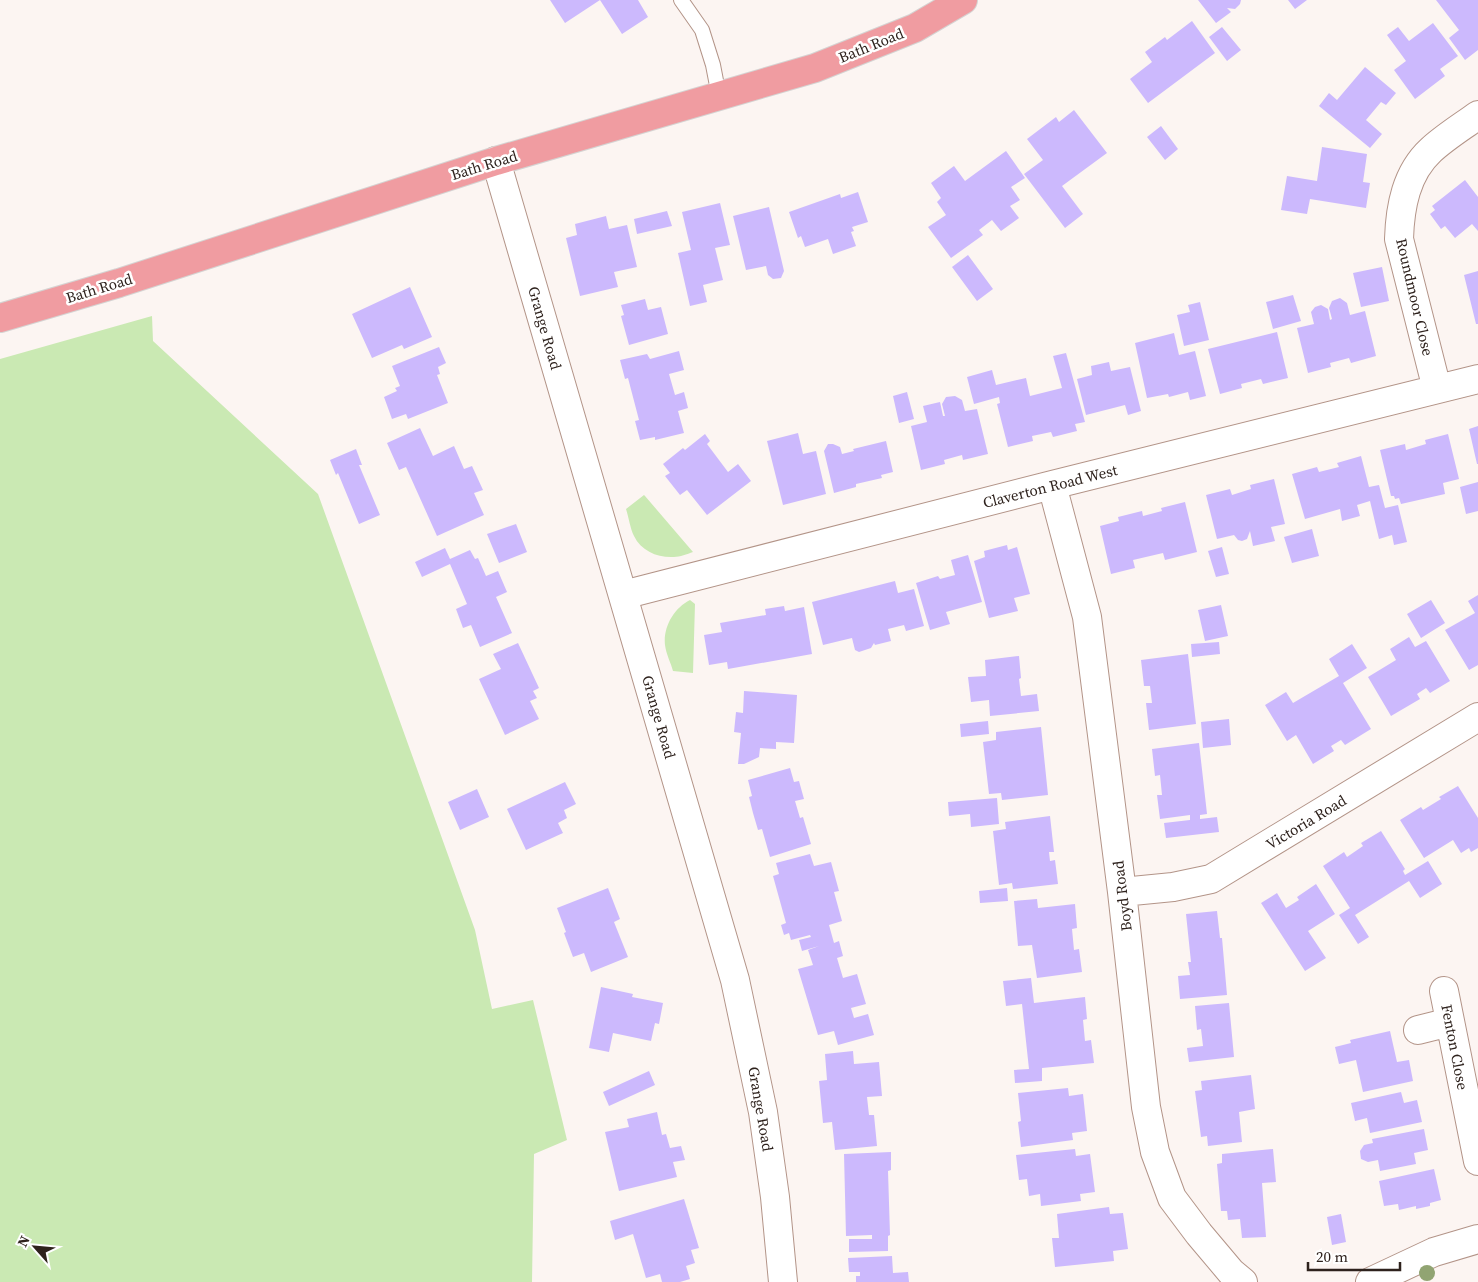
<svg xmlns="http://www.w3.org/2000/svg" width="1478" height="1282" viewBox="0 0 1478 1282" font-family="'Source Serif 4',serif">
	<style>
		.green { fill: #cae9b3 }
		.building { fill: #ccb9fd }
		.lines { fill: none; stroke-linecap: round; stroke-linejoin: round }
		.lane-casing { stroke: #b39488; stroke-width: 16 }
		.street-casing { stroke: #b39488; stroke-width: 30 }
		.highway-casing { stroke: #d5d3d2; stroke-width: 30 }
		.lane { stroke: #fff; stroke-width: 14 }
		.street { stroke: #fff; stroke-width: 28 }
		.highway { stroke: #f09ca1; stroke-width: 28 }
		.tree { fill: #91a472 }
		.labels { text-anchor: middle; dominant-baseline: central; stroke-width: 5; stroke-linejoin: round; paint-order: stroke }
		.street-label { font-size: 15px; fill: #2e221d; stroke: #fff }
	</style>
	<rect width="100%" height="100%" fill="#fcf5f2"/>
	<path class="green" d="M152,316L153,341L318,494L475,930L492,1009L533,1000L567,1140L534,1154L532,1282H0V359Z
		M644,495L645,496L693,552C687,554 680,557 674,557C658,558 641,551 634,536C630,528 629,518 626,509Z
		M690,600L695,604L693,673L673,671C671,663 666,654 665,645C663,627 674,608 690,600Z"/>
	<path class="building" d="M550,0H638L648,17L622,34L600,0L565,23Z
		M1198,0H1241L1240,4L1235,9L1227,8L1231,12L1216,23Z
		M1288,0H1307L1295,9Z
		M1436,0H1478V50L1465,60L1449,38L1459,30Z
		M1192,21L1215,53L1148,103L1130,79L1152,62L1145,52L1165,37L1167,40Z
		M1433,23L1458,56L1440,69L1445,76L1415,99L1394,70L1406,61L1387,35L1398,27L1409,41Z
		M1222,27L1241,50L1227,61L1209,37Z
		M1365,67L1396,93L1386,105L1381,102L1366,120L1382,134L1370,148L1319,106L1329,93L1337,100Z
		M1074,110L1107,153L1062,186L1083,214L1065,228L1024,174L1043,160L1027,139L1056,117L1059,122Z
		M1161,126L1178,149L1165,160L1147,137Z
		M1322,147L1367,154L1363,182L1370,183L1366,208L1310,199L1307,214L1281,210L1287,176L1317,181Z
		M1006,151L1025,178L1011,187L1020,200L1010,206L1019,218L1001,231L992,220L979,230L983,235L951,258L928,227L946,215L937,202L941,198L931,183L954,166L965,181Z
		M1465,180L1478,197V231L1472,224L1455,238L1445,226L1441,229L1430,214L1435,210L1432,206Z
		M858,192L868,222L852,227L854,231L851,232L856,246L833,254L828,239L805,247L801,236L798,238L789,212L840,194L841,198Z
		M720,203L730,245L715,248L723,280L703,285L707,302L690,306L678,253L691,250L682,212Z
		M769,207L784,271L781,278L773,279L768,275L766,266L746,270L733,216Z
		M667,211L672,226L637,234L634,219Z
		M606,216L609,229L627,225L637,267L614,272L618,287L580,296L566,238L577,235L575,224Z
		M968,255L993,289L977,301L952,267Z
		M1382,267L1389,301L1361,307L1353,273Z
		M1478,271V324H1476L1464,275Z
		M410,287L432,337L404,349L402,345L372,358L352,314Z
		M1293,295L1301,321L1273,329L1266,302Z
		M1340,298L1347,303L1350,315L1365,311L1376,356L1351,363L1349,358L1330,363L1331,367L1308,373L1297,328L1314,324L1311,312L1315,307L1321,305L1328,309L1330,320L1332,319L1329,308L1332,301Z
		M645,299L648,310L661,307L668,334L629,345L621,316L624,315L621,305Z
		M1200,302L1209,340L1184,346L1177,315L1190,312L1188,305Z
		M1277,332L1288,378L1263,384L1261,379L1241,384L1242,388L1220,394L1208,349Z
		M1174,333L1179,355L1195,351L1206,396L1190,400L1188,392L1169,397L1168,394L1147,398L1135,343Z
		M439,347L446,363L438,367L440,374L437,375L448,403L408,419L406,414L392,419L384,397L397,391L395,388L400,386L392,366Z
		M679,351L684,370L669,374L675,395L684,392L688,408L678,411L684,433L655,440V437L640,440L635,421L639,420L628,378L625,379L620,360L647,354L650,359Z
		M1066,353L1085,422L1075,424L1077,431L1053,437L1051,432L1032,436L1033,441L1008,447L997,404L1000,403L999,397L974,404L967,377L992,370L996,385L1026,378L1030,396L1062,388L1053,356Z
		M1109,362L1111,371L1130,367L1141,411L1128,415L1125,405L1086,415L1077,379L1092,375L1091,366Z
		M907,392L914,419L899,423L893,396Z
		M955,396L962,400L965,411L977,409L988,454L963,460L962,455L944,460L945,464L921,470L911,426L927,422L923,406L940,402L943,416H945L942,404L946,397Z
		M1478,426V464H1477L1469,429Z
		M420,428L433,456L454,446L464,469L472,466L483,490L474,493L484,515L437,536L406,467L399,470L387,443Z
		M798,433L803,454L816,451L826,494L783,505L767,441Z
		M705,434L710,441L707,444L728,472L738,464L751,481L707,515L687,490L680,495L665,476L670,473L663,464L683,448L685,450Z
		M1448,434L1459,479L1443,483L1445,494L1401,504L1399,498L1395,499L1394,496H1391L1380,450L1405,444L1406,450L1426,444L1425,440Z
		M886,441L893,472L881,475L882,478L856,484V487L834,493L824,451L828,444H833L840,447L842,454L854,451L853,449Z
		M356,449L362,465H359L380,515L359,524L338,473L336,475L330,460Z
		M1361,456L1369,487L1379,485L1385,508L1398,505L1407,542L1394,545L1392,535L1379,539L1370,501L1357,505L1360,516L1342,521L1340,509L1305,519L1292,474L1317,467L1319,472L1339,467L1337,463Z
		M1274,479L1285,524L1271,527L1275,541L1253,546L1250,531L1247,539L1242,541L1238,540L1234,535L1217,539L1206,495L1230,489L1232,495L1251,489L1250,485Z
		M1478,482V511L1466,514L1460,487Z
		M1185,502L1197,552L1165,560L1163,553L1133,560L1135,568L1111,574L1100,526L1119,521L1118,517L1142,511L1143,516L1162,511L1161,508Z
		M516,524L527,552L499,563L487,534Z
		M1312,529L1319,556L1292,563L1284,537Z
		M1007,545L1008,550L1017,547L1030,594L1014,598L1018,611L989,618L974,561L985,557L984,551Z
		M1222,547L1229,574L1216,577L1208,551Z
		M445,548L450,559L470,550L475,559L478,558L486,576L498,571L507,592L496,597L512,633L480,647L471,625L463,628L456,609L467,604L450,564L422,577L415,562Z
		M968,555L982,602L946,612L950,624L930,630L916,583L938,576L940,579L955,575L951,560Z
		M895,581L898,593L914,589L924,626L906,631L904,625L888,629L891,641L875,645L874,643L871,648L859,652L855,650L852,638L823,645L812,602Z
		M1478,595V665L1469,670L1445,630L1475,613L1468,601Z
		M1431,600L1445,623L1421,638L1407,614Z
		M1221,605L1228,636L1205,641L1198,610Z
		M784,606L785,611L804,607L812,654L728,669L727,662L709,665L704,635L722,632L720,623L766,615L765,609Z
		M1409,637L1415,647L1426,641L1450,681L1430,693L1426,688L1417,694L1420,699L1391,716L1368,677L1396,660L1390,649Z
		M1219,642L1220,654L1192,657L1191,644Z
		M518,643L539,688L533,691L537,698L530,701L539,719L505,735L479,679L501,669L493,654Z
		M1352,644L1367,668L1343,683L1371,729L1345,745L1341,740L1331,746L1334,751L1313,764L1296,735L1287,741L1265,705L1286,692L1293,703L1339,676L1329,659Z
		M1188,654L1196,724L1149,730L1146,703H1152L1150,686H1144L1141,660Z
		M1019,656L1021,678L1019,679L1021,696L1037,694L1039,711L990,716L989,700L971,702L968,677L986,676L985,660Z
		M744,691L797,695L794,743L776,742V749L760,748L759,757L744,764H738L741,733L734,732L736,712L743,713Z
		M1229,719L1231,745L1203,748L1201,722Z
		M988,721L989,734L961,737L960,724Z
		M1041,727L1048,795L1002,800L1001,793L989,794L983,742L996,740V732Z
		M1199,743L1207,814L1200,815V819L1217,817L1219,832L1166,838L1164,823L1190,820V815L1160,819L1157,795H1162L1160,775L1155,776L1152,749Z
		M790,768L794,782L799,781L804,799L795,801L800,818L803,817L811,844L770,857L762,829L758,830L753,813L749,797L752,796L748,780Z
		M565,782L576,804L564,810L567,818L558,823L563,833L526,850L507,809Z
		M1458,786L1478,818V848L1471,852L1469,848L1461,853L1453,840L1424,858L1400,820L1421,807L1423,810L1441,799L1439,797Z
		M477,789L489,817L460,830L448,802Z
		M997,798L999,824L971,827L970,814L949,816L948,802Z
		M1050,816L1054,852H1049L1050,861L1055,860L1058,884L1013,889L1012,883L999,885L993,831L1006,829L1005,822Z
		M1381,831L1405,869L1403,871L1405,875L1428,861L1442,884L1420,898L1409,881L1355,915L1369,937L1358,944L1339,915L1350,908L1323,866L1344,852L1347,857L1363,846L1361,843Z
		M810,854L814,866L831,862L839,891L834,892L842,921L829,925L834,943L839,941L843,956L837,958L843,978L857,974L866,1004L851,1008L854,1018L868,1014L874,1035L838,1045L834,1031L818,1035L798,969L813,965L808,950L819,946L802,951L799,940L811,937L810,935L791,940L789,933L784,935L781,925L786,923L773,876L779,874L776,863Z
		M1316,884L1335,914L1308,931L1326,958L1305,971L1261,903L1277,893L1286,908L1299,900L1297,897Z
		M608,888L620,919L614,922L628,957L591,972L584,953L573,957L564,933L566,932L557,908Z
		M1007,888L1008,901L980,903L979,891Z
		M1037,899L1038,908L1075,904L1077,928L1072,929L1074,950L1079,949L1082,972L1037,978L1032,945L1018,946L1014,901Z
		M1217,911L1220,938H1222L1227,995L1180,999L1178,976L1190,975L1188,962H1191L1186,914Z
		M1031,978L1034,1003L1085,997L1087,1019L1083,1020L1085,1041L1091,1040L1094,1063L1042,1068V1081L1015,1083L1014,1070L1029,1069L1022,1004L1006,1006L1003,981Z
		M601,987L633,994L632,997L663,1003L659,1024L655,1023L651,1041L613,1033L609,1052L589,1048Z
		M1229,1003L1234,1057L1189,1062L1187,1048L1203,1046L1201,1029L1197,1030L1195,1006Z
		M1390,1031L1397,1062L1409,1060L1413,1081L1363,1092L1356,1060L1339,1064L1335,1047L1351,1043L1350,1040Z
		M853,1051L854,1064L879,1062L882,1096L867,1097L869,1115H874L877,1146L835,1150L832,1122L823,1123L819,1081L827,1080L825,1054Z
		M649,1071L655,1085L609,1106L603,1092Z
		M1251,1075L1255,1109L1239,1112L1242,1142L1208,1146L1207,1136L1201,1137L1195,1091L1202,1090L1201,1081Z
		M1068,1088L1069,1096L1083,1094L1087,1131L1072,1133L1073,1140L1021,1147L1018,1122L1021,1121L1018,1093Z
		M1401,1092L1404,1103L1417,1100L1422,1122L1370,1133L1367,1118L1355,1121L1351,1103Z
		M657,1112L662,1135L666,1134L670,1148L681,1146L685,1160L673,1162L677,1177L619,1191L605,1132L629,1127L627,1119Z
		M1424,1129L1428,1150L1414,1153L1416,1164L1380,1171L1378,1160L1368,1162L1361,1159L1360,1151L1364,1145L1373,1143L1372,1139Z
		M1075,1149L1076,1156L1090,1154L1095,1192L1080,1194L1081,1201L1041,1206L1040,1194L1029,1196L1027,1179L1019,1180L1016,1155Z
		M1273,1149L1276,1182L1262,1183L1266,1237L1242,1238L1240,1219L1228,1220L1227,1211H1221L1217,1164L1222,1163V1154Z
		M891,1152V1170L888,1171L890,1235L888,1236V1251L849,1252V1239H872V1235L846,1236L844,1154Z
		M1434,1169L1441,1200L1430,1203V1206L1416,1209V1206L1399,1210L1398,1204L1384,1206L1379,1181Z
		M684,1199L699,1248L691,1250L695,1263L686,1266L690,1279L680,1282H662L660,1274L646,1278L633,1234L615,1240L610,1221Z
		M1109,1207L1110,1214L1123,1213L1128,1249L1113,1251L1114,1261L1055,1267L1052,1238H1059L1057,1214Z
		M1341,1214L1346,1242L1332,1245L1327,1217Z
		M892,1256L893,1273L908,1272L909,1282H856V1276H860V1272H849L848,1258Z"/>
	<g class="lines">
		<g class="lane-casing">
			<path id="lane" d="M681,0L702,30L713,65L719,96"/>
		</g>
		<g class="street-casing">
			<path id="street" d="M496,161L735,980L763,1112L775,1197L783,1282
				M1437,389L1399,239C1400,207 1406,173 1431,150C1445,137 1463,126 1478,115
				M1052,485L1087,617L1122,892L1146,1107L1155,1152L1172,1198L1199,1234L1231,1272L1243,1282
				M623,595L1052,485L1478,379
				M1122,892L1173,887L1211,879L1478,717
				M1444,991L1478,1161
				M1418,1030L1450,1022
				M1370,1282L1434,1252L1478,1239"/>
		</g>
		<g class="highway-casing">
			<path id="highway" d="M0,318L119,283L496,161L815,68L915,28L963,0"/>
		</g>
		<use href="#lane" class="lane"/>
		<use href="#street" class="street"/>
		<use href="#highway" class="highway"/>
	</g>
	<circle class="tree" cx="1427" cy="1273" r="8"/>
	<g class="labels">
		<g class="street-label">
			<text transform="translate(871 45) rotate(-22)">Bath Road</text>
			<text transform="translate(484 165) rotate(-17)">Bath Road</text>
			<text transform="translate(99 288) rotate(-17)">Bath Road</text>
			<text transform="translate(1415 297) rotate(77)">Roundmoor Close</text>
			<text transform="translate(545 328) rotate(74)">Grange Road</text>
			<text transform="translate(1050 486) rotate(-14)">Claverton Road West</text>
			<text transform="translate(659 717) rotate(74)">Grange Road</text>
			<text transform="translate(1306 822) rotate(-31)">Victoria Road</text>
			<text transform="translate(1122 896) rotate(-97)">Boyd Road</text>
			<text transform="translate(1455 1047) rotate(79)">Fenton Close</text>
			<text transform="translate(761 1109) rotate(80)">Grange Road</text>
		</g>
	</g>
	<g transform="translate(35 1247) rotate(297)" stroke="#ffffff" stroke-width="4" paint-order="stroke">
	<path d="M0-4L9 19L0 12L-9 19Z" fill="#2e221d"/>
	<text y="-8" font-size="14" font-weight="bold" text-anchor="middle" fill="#2e221d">N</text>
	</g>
	<path d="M1308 1262v8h92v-8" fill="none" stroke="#2e221d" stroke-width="2.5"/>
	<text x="1316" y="1262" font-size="15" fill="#2e221d" stroke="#ffffff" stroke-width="4" paint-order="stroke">20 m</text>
</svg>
